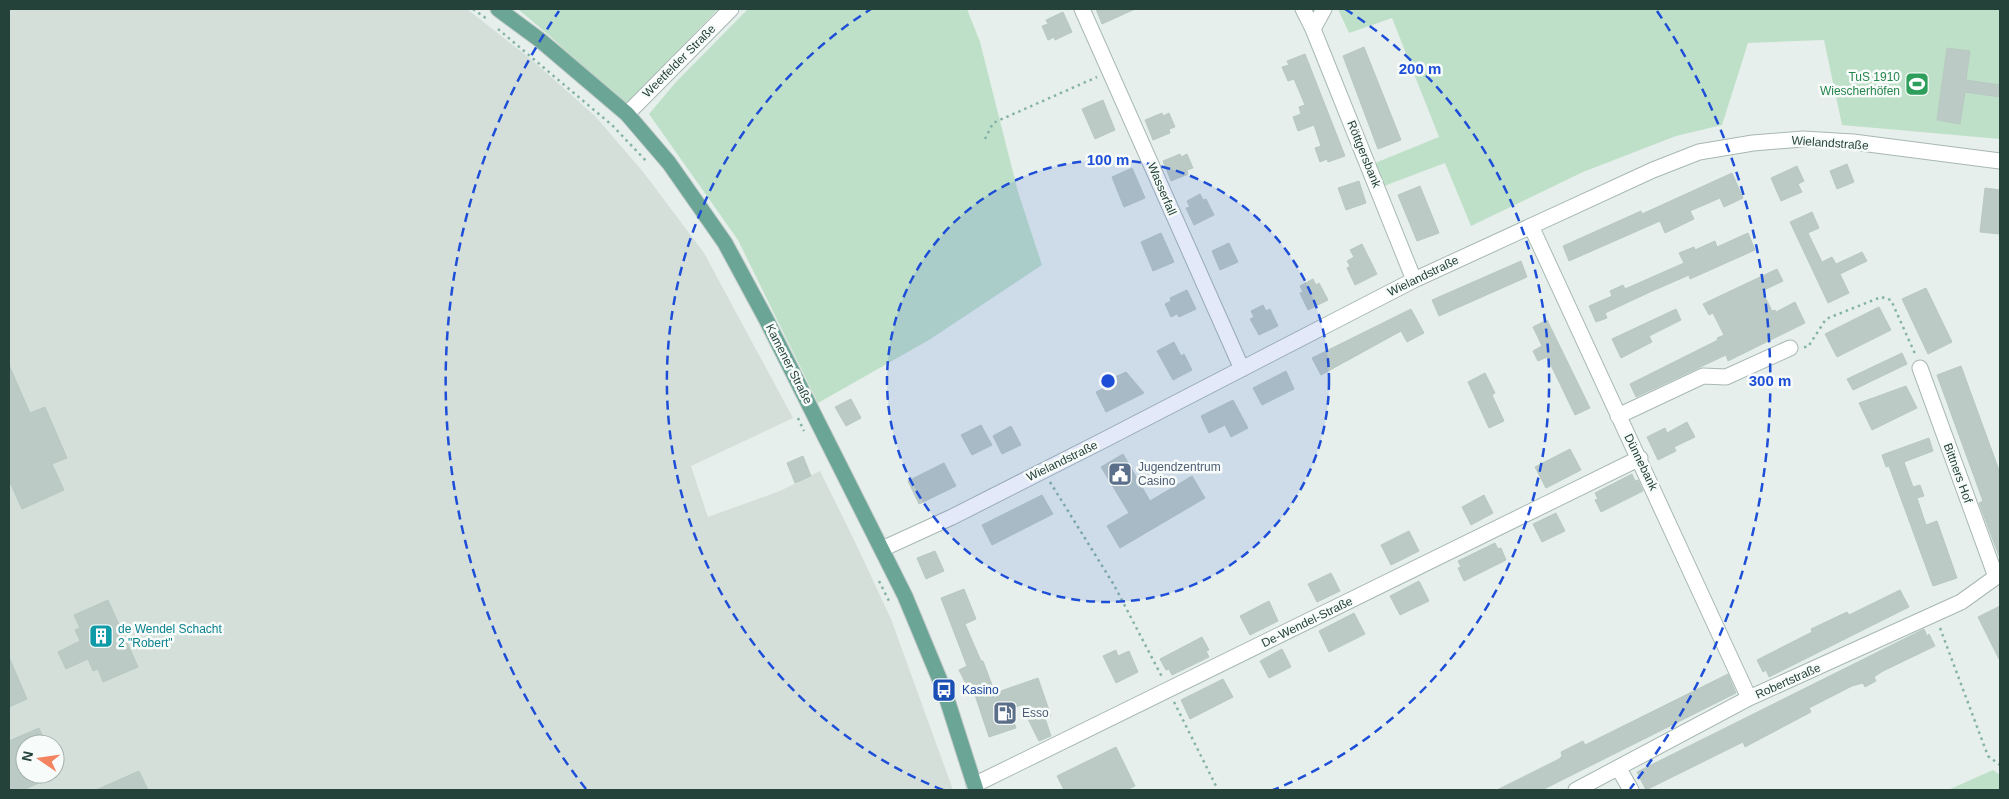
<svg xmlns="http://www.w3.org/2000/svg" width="2009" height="799" viewBox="0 0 2009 799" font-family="Helvetica,sans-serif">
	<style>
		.built { fill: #d4dfda; fill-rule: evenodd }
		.green { fill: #bfe0c8 }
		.building { fill: #bbcac4; stroke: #b8c9c2 }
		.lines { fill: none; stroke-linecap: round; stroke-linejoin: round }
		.minor-casing { stroke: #a8b8b2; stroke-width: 17 }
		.major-casing { stroke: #c2cac8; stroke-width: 17 }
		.path { stroke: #86b3a5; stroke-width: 2.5; stroke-dasharray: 2.5 4; stroke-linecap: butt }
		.minor { stroke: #fff; stroke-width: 15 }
		.major { stroke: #6aa596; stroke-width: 15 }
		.ring { fill: none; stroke: #1d4ed8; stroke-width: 2.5; stroke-dasharray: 9 6 }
		.labels { text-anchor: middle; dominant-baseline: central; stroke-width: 5; stroke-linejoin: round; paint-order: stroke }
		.street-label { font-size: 12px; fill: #24423a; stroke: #f7fbf9 }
		.leisure-label { font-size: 12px; fill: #27864d; stroke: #f7fbf9; text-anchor: end }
		.service-label { font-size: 12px; fill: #4e5e75; stroke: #f7fbf9; text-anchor: start }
		.culture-label { font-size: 12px; fill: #0d838f; stroke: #f7fbf9; text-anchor: start }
		.transit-label { font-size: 12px; fill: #164399; stroke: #f7fbf9; text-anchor: start }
		.centre { fill: #1d4ed8; stroke: #f7fbf9; stroke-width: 2.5 }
		.ring-label { font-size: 15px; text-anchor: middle; font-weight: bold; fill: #1d4ed8; stroke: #f7fbf9; stroke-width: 5; stroke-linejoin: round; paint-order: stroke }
	</style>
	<rect width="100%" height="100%" fill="#e6efeb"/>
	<path class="built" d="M9,9H467L532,60L595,116L644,173L704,253L793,418L691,466L708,517L780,491L820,471L856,544L891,619L953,790H9ZM25,744H55V774H25Z"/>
	<path class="green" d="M518,9H718L624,107L551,37Z
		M748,9H967L980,42L1018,192L1042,265L929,340L818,403L738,240L649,114L676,82Z
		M1338,9H2000V139L1842,125L1824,40L1748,43L1722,125L1676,136L1583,172L1471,226L1445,163L1384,186L1375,163L1439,137L1392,18L1349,33Z
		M1993,770L2000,775V790H1948Z"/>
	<path class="building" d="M1096,9H1135L1102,24Z
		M1063,12L1072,32L1055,40L1054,37L1048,40L1042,26L1048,24L1046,20Z
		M1364,47L1401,140L1378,149L1343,56Z
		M1947,48L1970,51L1966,80L2000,85V97L1965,92L1960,124L1937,120Z
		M1305,54L1345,156L1328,162L1327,159L1320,162L1315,148L1321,146L1314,125L1298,131L1293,117L1301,114L1299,107L1305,105L1294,79L1288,81L1282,67L1289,65L1287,61Z
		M1103,100L1115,130L1095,139L1082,109Z
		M1162,113L1163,116L1169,113L1175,127L1169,129L1170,133L1153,140L1145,120Z
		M1180,154L1181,157L1187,154L1193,168L1187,170L1188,174L1171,181L1163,161Z
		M1847,164L1854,182L1837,189L1830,171Z
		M1797,166L1804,181L1798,184L1802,192L1781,201L1771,178Z
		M1132,168L1145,198L1124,207L1112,177Z
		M1732,173L1743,198L1724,207L1720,198L1690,211L1694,219L1665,233L1660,221L1569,261L1563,246L1641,211L1642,214Z
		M1359,181L1366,203L1346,210L1338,188Z
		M1420,186L1439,233L1417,241L1398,195Z
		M1985,188L2000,190V234L1980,232Z
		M1200,194L1203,200L1206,199L1214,215L1194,225L1186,208L1190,207L1187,201Z
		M1812,212L1819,228L1808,233L1822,262L1832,257L1836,264L1862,252L1867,261L1840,274L1849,293L1828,303L1790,222Z
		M1161,233L1174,262L1153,271L1141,242Z
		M1748,233L1755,250L1690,279L1689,275L1650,292L1605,313L1607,318L1596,322L1589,306L1612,296L1610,291L1623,285L1625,289L1684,263L1679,253L1694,247L1695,250L1715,241L1717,247Z
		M1229,243L1238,262L1220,270L1212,251Z
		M1362,244L1377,274L1355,285L1347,268L1350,266L1347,261L1354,257L1350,250Z
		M1521,261L1527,277L1439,316L1432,300Z
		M1777,269L1783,281L1762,291L1772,311L1775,310L1776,312L1795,302L1805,323L1728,361L1726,355L1636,397L1630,384L1718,340L1717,338L1724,335L1713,313L1709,315L1703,304Z
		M1313,279L1316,285L1319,283L1328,300L1308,310L1300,293L1303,292L1300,286Z
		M1926,288L1952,342L1928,354L1902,299Z
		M1187,290L1196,309L1179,317L1177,314L1171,317L1165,304L1171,301L1170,298Z
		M1263,305L1266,311L1270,309L1278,326L1259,335L1250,319L1254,317L1251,311Z
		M1879,307L1891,330L1837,357L1825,334Z
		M1411,309L1424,333L1407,342L1401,331L1321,375L1312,358Z
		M1676,309L1681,320L1649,336L1652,342L1621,358L1612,339Z
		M1547,320L1590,408L1575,415L1547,357L1538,361L1533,351L1542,346L1533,327Z
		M1174,342L1181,356L1184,354L1192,370L1173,380L1157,351Z
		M1902,353L1907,364L1853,390L1847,379Z
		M9,365L30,413L45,407L67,458L52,464L64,490L22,509L9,480Z
		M1961,366L2000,473V556H1999L1979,503L1983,501L1937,375Z
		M1286,371L1294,389L1262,405L1253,388Z
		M1126,372L1144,393L1106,412L1096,392L1117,382L1115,377Z
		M1485,373L1495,393L1492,395L1504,421L1489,428L1468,382Z
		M1906,386L1917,408L1872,430L1859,403Z
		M851,399L861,418L846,426L835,407Z
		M1233,400L1248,428L1231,437L1225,425L1209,433L1201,416Z
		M1687,422L1695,437L1674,447L1676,451L1658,460L1647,437L1665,428L1667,433Z
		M981,425L992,445L972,455L961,435Z
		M1011,426L1021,445L1002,454L993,436Z
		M1929,438L1933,451L1904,462L1913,487L1920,485L1924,496L1917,498L1926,525L1937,521L1957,578L1933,586L1889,466L1886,467L1882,455Z
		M1570,449L1581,470L1546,488L1535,467Z
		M1123,454L1150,501L1192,476L1205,498L1120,548L1107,526L1129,513L1101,467Z
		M803,456L811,476L795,483L787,463Z
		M944,463L956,486L919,504L908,481Z
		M1632,474L1635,481L1638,480L1643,491L1601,512L1595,500L1598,499L1595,493Z
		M1042,495L1053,514L992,545L982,525Z
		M1484,495L1493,513L1471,525L1462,507Z
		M1556,513L1565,531L1542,542L1533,524Z
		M1409,531L1419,551L1391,565L1381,545Z
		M1495,543L1498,549L1501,548L1506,560L1464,581L1458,568L1461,567L1458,561Z
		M935,551L944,571L926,579L917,558Z
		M1331,573L1340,591L1317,602L1308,584Z
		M1419,581L1429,601L1400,615L1390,596Z
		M964,589L976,619L965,624L981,661H983L995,693L1038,678L1051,716L1045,718L1051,736L1039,741L1021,705L1009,710L1016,728L989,737L973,689L969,690L959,670L967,666L941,598Z
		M1900,590L1909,607L1769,677L1766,670L1763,672L1757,660L1812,632L1811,629L1847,612L1849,615Z
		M108,600L138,667L103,682L98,669L93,671L88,659L66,669L58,652L80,641L75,630L80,628L74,615Z
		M1269,601L1278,621L1250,635L1240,616Z
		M2000,606V661L1978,617Z
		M1354,613L1365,634L1329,652L1319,631Z
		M1924,629L1927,636L1929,634L1935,646L1883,671L1874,677L1876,681L1865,687L1863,683L1852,686L1809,708L1811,712L1745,747L1743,742L1646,790L1637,772Z
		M1202,637L1209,650L1206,651L1209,657L1172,675L1169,669L1166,670L1160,659Z
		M1282,649L1291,667L1269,678L1260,661Z
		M1116,650L1118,656L1129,651L1138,672L1116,683L1103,656Z
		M9,657L27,699L9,707Z
		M1728,674L1736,693L1542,790H1497L1559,759L1562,756L1561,752L1583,741L1585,745Z
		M1223,679L1233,697L1190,719L1181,700Z
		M39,728L46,744H25V774H59L23,790H9V741Z
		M1116,747L1135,786L1126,790H1064L1057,776Z
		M139,771L148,790H96Z"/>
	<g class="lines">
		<g class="minor-casing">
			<path id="minor" d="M1082,9L1242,369
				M1303,9L1313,29L1414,280
				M1313,29L1324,9
				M627,114L731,9
				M1531,226L1749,698
				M1920,368L1996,577
				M1618,416L1703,376L1726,377L1790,348
				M882,549L952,517L1102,441L1414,280L1653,170L1699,152L1753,143L1803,139L1853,142L2000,161
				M1619,769L1631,790
				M974,785L1640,458
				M1576,790L1749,698L1961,602L2000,574"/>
		</g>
		<g class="major-casing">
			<path id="major" d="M498,9L540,40L627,114L669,163L725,243L766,319L905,596L944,690L976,790"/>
		</g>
		<path class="path" d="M473,9L487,19
			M498,29L613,126L647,162
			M985,139L993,123L1097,77
			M1804,347H1808L1826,319L1881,297L1891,300L1916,356
			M798,418L804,431
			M1050,482L1114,585L1162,677
			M879,581L889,601L891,600
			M1940,628L1988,756L2000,765
			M1174,702L1218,790"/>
		<use href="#minor" class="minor"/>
		<use href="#major" class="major"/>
	</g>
	<circle cx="1108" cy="381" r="221" fill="#1d4ed8" fill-opacity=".12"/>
	<g class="ring">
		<circle cx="1108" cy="381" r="221"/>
		<path d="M943 790A441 441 0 0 1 871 9M1345 9A441 441 0 0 1 1273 790"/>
		<path d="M586 789A662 662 0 0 1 559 11M1657 11A662 662 0 0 1 1630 789"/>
	</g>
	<defs>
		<g id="stadium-square" transform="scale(1.25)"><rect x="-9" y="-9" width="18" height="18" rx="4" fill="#2e9e5b" stroke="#f7fbf9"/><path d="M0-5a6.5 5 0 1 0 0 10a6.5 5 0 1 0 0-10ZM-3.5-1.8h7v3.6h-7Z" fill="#fff"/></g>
		<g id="civic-square" transform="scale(1.25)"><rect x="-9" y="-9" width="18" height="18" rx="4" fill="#5c6f8a" stroke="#f7fbf9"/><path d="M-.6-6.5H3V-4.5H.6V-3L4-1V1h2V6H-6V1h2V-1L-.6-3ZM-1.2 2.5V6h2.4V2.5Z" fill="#fff"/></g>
		<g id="building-square" transform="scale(1.25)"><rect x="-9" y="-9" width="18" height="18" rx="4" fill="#0f9aa8" stroke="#f7fbf9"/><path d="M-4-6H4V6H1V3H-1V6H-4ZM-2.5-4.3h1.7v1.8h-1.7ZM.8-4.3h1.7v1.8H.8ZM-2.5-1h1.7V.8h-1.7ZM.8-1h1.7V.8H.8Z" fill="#fff"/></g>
		<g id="bus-square" transform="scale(1.25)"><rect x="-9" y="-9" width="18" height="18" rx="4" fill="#1a4fb4" stroke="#f7fbf9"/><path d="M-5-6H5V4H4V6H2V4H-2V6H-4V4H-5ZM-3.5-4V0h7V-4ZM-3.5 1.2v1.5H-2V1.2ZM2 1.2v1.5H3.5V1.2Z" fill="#fff"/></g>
		<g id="fuel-square" transform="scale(1.25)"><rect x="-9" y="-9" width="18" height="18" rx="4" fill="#5c6f8a" stroke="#f7fbf9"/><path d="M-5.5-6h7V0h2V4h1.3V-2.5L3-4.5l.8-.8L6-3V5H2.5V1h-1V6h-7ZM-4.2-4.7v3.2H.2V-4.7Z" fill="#fff"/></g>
	</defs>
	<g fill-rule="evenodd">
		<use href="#stadium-square" x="1917" y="84"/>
		<use href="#civic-square" x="1120" y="474"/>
		<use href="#building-square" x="101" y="636"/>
		<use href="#bus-square" x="944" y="690"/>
		<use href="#fuel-square" x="1005" y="713"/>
	</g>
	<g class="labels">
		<g class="street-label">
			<text transform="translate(679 61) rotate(-45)">Weetfelder Straße</text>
			<text transform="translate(1830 143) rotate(4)">Wielandstraße</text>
			<text transform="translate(1364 154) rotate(68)">Röttgersbank</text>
			<text transform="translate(1162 189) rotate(67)">Wasserfall</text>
			<text transform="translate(1423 276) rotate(-26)">Wielandstraße</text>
			<text transform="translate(789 364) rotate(63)">Kamener Straße</text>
			<text transform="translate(1062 461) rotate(-26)">Wielandstraße</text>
			<text transform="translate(1641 462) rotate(64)">Dünnebank</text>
			<text transform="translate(1958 473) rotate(70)">Bittners Hof</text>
			<text transform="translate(1307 622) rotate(-26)">De-Wendel-Straße</text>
			<text transform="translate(1788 681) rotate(-24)">Robertstraße</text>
		</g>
		<g class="leisure-label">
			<text x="1900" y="77">TuS 1910<tspan x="1900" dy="14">Wiescherhöfen</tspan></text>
		</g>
		<g class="service-label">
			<text x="1138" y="467">Jugendzentrum<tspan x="1138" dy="14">Casino</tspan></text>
			<text x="1022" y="713">Esso</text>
		</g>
		<g class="culture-label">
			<text x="118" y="629">de Wendel Schacht<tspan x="118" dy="14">2 "Robert"</tspan></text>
		</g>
		<g class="transit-label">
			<text x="962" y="690">Kasino</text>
		</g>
	</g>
	<circle cx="1108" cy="381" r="8" class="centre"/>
	<g class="ring-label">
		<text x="1420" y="74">200 m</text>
		<text x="1108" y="165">100 m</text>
		<text x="1770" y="386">300 m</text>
	</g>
	<rect width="2009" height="799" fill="none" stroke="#24423a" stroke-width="20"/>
	<g transform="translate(40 759) rotate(283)"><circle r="24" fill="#f7fbf9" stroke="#a3b1ad"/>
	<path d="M0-4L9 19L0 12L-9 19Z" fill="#f4845f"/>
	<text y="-8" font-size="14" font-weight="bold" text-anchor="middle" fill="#24423a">N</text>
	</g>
</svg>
